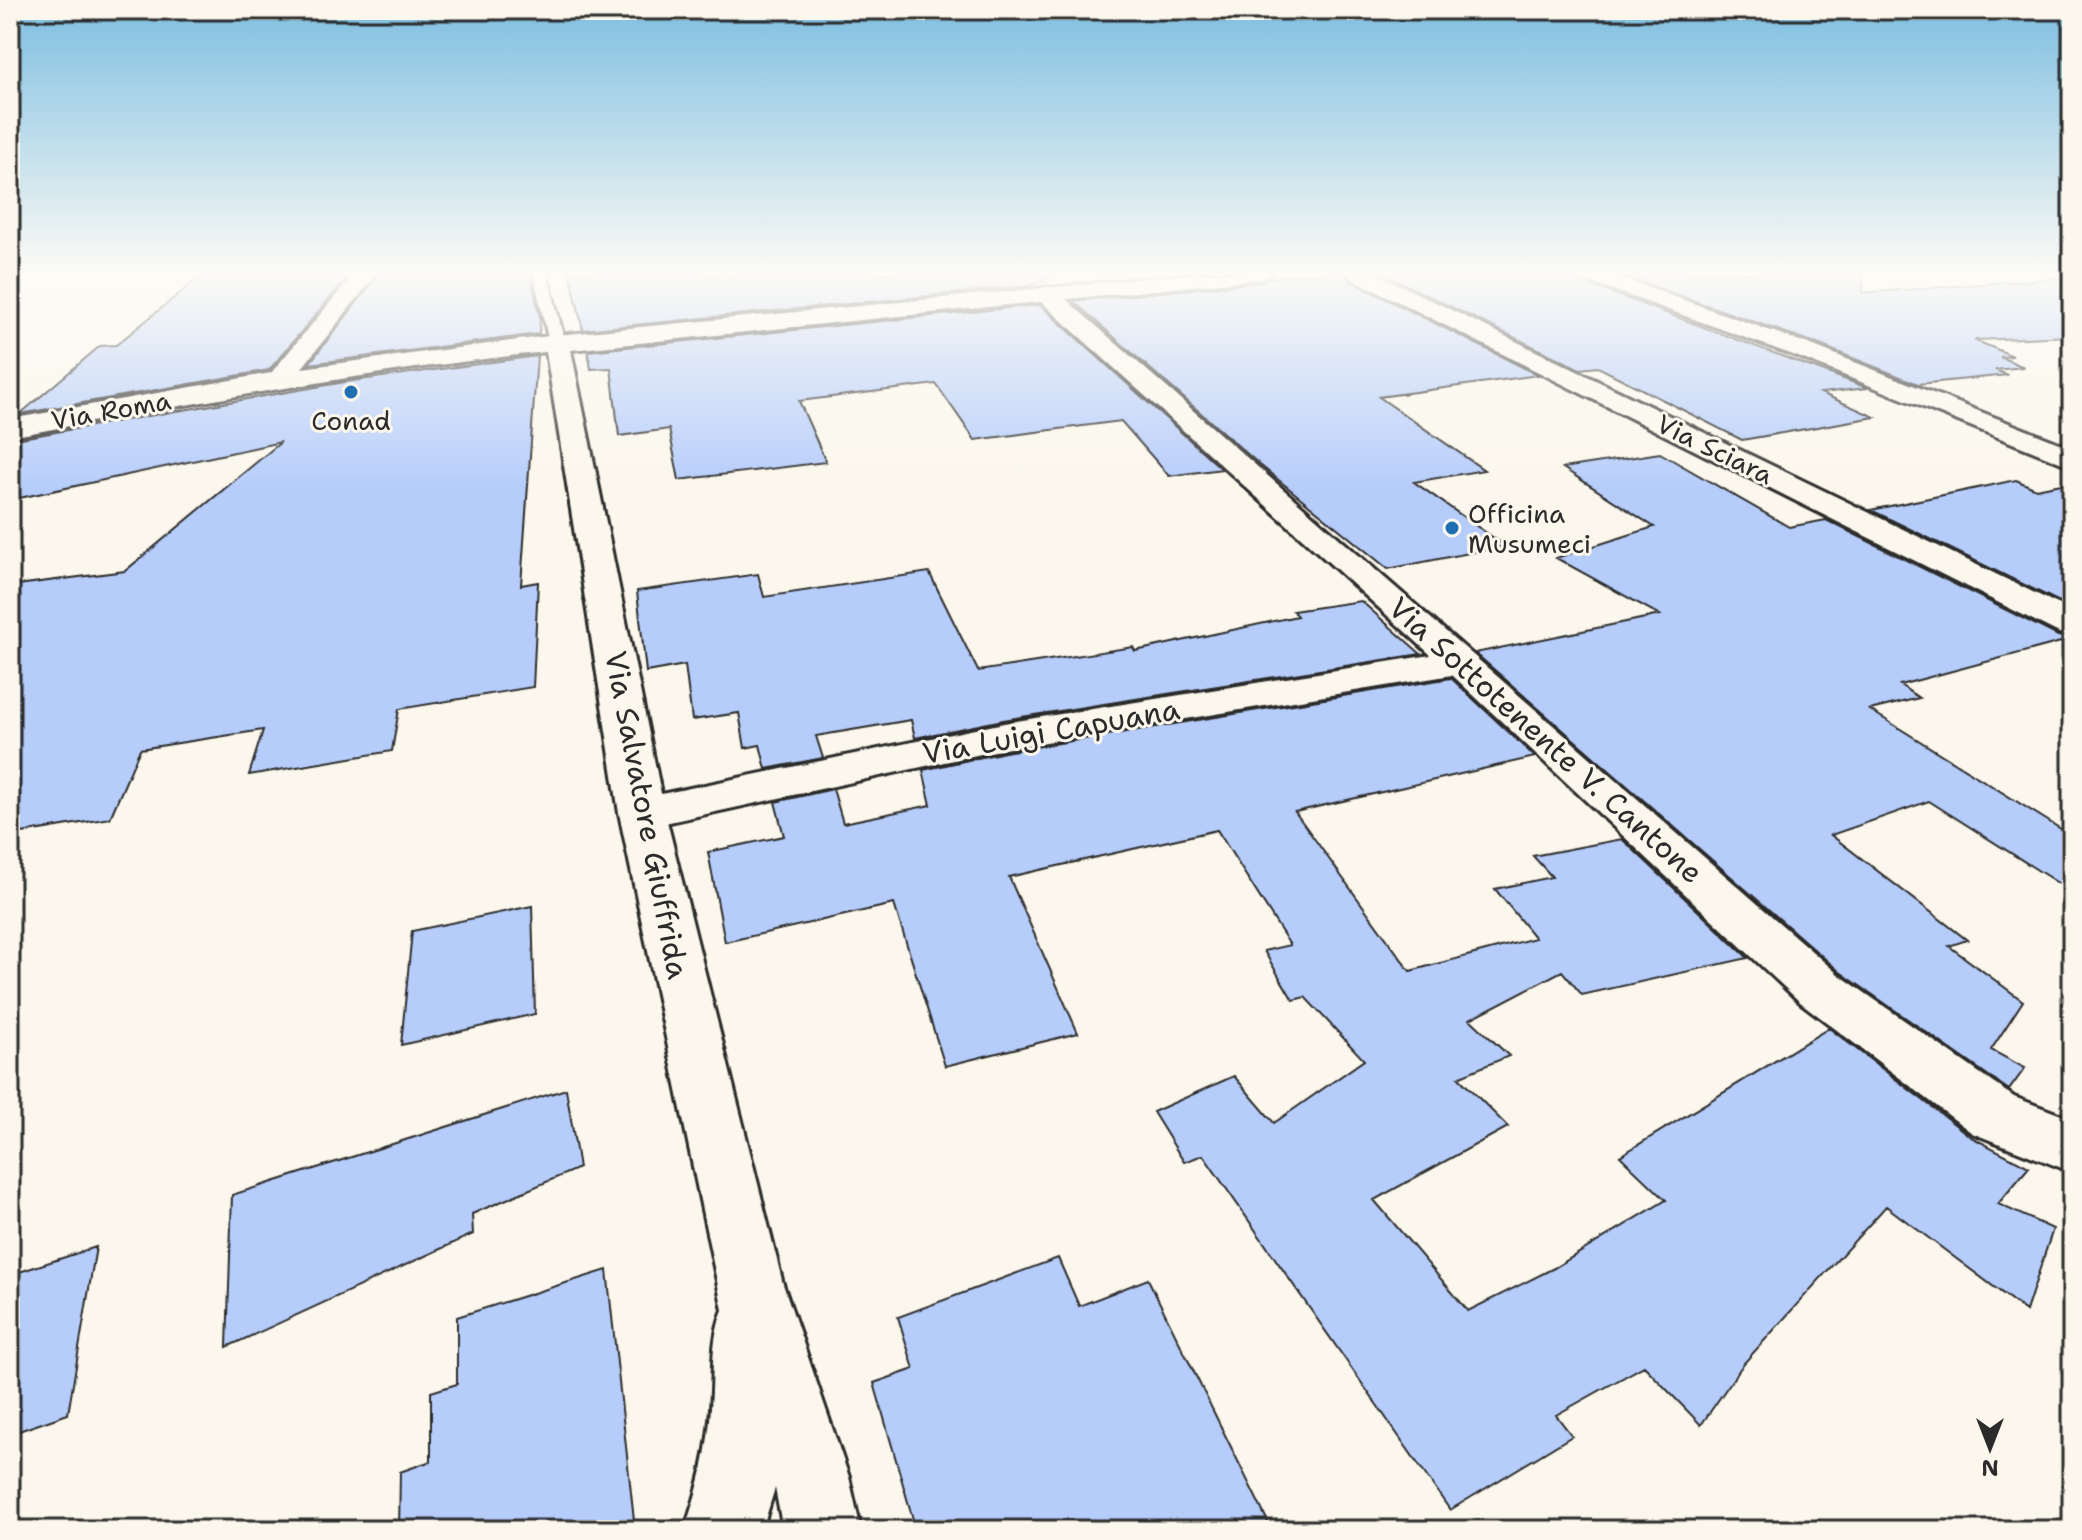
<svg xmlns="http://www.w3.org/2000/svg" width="2082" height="1540" viewBox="0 0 2082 1540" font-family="'Shantell Sans',sans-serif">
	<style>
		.building { fill: #b6cdfb; stroke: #2b2b2b; stroke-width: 2 }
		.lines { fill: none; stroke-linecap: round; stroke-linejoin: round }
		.lane-casing { stroke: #2b2b2b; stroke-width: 6 }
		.street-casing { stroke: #2b2b2b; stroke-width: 6 }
		.secondary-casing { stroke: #2b2b2b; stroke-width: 6 }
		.lane { fill: #fbf7ec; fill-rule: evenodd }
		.street { fill: #fbf7ec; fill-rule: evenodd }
		.secondary { fill: #fbf7ec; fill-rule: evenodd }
		.poi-dot { fill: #1f6fb2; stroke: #fbf7ec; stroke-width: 3 }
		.labels { text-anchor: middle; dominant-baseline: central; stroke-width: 6; stroke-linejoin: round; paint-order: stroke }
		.far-street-label { font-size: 26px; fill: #2b2b2b; stroke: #fbf7ec }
		.far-poi-label { font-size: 26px; fill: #2b2b2b; stroke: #fbf7ec }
		.street-label { font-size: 30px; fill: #2b2b2b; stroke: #fbf7ec }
	</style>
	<rect width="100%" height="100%" fill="#fbf7ec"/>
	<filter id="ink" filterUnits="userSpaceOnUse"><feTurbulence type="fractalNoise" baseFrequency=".0125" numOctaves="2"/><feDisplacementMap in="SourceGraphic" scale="16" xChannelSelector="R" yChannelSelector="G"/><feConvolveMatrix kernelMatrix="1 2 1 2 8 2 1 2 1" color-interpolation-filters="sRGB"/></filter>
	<g filter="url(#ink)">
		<path class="building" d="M273,273H351L269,370L20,414L100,346L116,345L201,276Z
			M380,273H530L540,317L539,334L309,364Z
			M570,273H703L701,275L828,277L829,273H1062L1030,286L583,330Z
			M1320,273H1346L1350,281L1538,375L1379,397L1484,470L1414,482L1505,546L1388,569L1260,465L1073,301L1261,282L1268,278Z
			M1381,273H1419L1427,276L1453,273H1574L1579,281L1868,388L1821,393L1875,417L1742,440L1598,367L1580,369Z
			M1615,273H1862L1863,293L2072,277V336L1974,340L2013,356L2000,357L2024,367L1995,370L2008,375L1918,384L1815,343Z
			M1040,305L1222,469L1169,476L1121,421L975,440L936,384L799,401L826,462L679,480L669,429L619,436L611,368L591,369L588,351Z
			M537,356L521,585L538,582L533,687L399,709L392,751L249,775L263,730L140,749L110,818L10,835V586L125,571L281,442L10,500V440L345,382Z
			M1660,453L1789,527L1826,520L2058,636L2072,639L1900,685L1919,698L1870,710L2072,836V892L1929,801L1831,835L1967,940L1949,946L2023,1001L1991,1050L2025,1068L2009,1090L1840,972L1475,653L1660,615L1556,558L1654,527L1563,468Z
			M2016,480L2036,489L2072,482V608L1871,510Z
			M929,572L978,671L1133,647L1135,651L1297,616L1293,611L1361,601L1421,654L1003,720L915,738L911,720L816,736L823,758L766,769L760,745L745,748L739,713L692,720L685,665L646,672L637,591L758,574L764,597Z
			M1451,678L1535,757L1295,812L1410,971L1535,938L1495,889L1552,877L1533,856L1622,839L1748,958L1582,995L1562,971L1470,1019L1509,1056L1458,1077L1508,1127L1374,1200L1468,1311L1554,1268L1666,1200L1620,1156L1829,1028L1971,1137L2029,1167L1998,1204L2053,1229L2026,1311L1886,1206L1744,1363L1701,1425L1644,1366L1556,1415L1572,1436L1450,1510L1203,1155L1184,1162L1153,1112L1234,1076L1274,1123L1364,1060L1305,997L1293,1000L1264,951L1290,945L1217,830L1009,877L1078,1033L945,1066L894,904L725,942L708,852L784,836L775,802L833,789L843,823L931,805L923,770L1005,752Z
			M532,906L535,1014L401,1045L412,931Z
			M566,1089L579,1168L472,1214L473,1234L227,1347L232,1195Z
			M96,1247L68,1414L10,1434V1275Z
			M1058,1258L1079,1306L1148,1279L1272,1530H916L874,1383L914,1369L898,1317Z
			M607,1270L635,1530H399L400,1472L431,1461V1392L457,1384V1317Z"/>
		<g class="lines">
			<g class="lane-casing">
				<path id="lane" d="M533,273H547L565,342L563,345H551L549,342Z"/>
			</g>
			<g class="street-casing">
				<path id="street" d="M1349,273H1375L2072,611V636L2059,633L1351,278Z
					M1577,273H1607L1814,346L2072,448V467L1796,356L1580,278Z
					M1046,287L1054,289L1838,974L2014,1097L2072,1119V1172L1972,1133L1800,1002L1452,675L1004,749L642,828L626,823L619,813L626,803L642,798L1004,723L1431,655L1038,299L1035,294L1038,289Z"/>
			</g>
			<g class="secondary-casing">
				<path id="secondary" d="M355,273H377L302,368L557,335L1201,273H1272L1261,279L571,350L665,813L783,1284L849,1477L861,1530H783L775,1488L762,1530H684C699,1490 708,1451 711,1408C714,1375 710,1341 723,1310L619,813L546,352C366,371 188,404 10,437V419L271,373Z"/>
			</g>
			<use href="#lane" class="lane"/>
			<use href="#street" class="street"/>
			<use href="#secondary" class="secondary"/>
		</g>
	</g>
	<linearGradient id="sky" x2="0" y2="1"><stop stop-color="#7dbee0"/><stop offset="0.56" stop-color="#fdfbf6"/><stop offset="1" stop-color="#fdfbf6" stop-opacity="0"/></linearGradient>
	<rect width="2082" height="488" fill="url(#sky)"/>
	<g class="poi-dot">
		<circle cx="351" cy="392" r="8"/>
		<circle cx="1452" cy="528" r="8"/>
	</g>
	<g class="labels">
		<g class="far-street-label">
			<text transform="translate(111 410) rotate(-10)">Via Roma</text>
			<text transform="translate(1715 449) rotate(26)">Via Sciara</text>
		</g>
		<g class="far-poi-label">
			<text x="351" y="420">Conad</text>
			<text x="1468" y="513" text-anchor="start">Officina<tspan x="1468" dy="30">Musumeci</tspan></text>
		</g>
		<g class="street-label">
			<text transform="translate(1051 731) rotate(-10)">Via Luigi Capuana</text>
			<text transform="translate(1546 740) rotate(42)">Via Sottotenente V. Cantone</text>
			<text transform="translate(647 815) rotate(79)">Via Salvatore Giuffrida</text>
		</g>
	</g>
	<rect width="2082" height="1540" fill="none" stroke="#fbf7ec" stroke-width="40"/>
	<rect x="20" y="20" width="2042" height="1500" fill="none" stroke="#2b2b2b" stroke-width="3" filter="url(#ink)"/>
	<g transform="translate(1990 1448) rotate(180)" stroke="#fbf7ec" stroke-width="6" paint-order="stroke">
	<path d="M0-6L14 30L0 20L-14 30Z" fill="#2b2b2b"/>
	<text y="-12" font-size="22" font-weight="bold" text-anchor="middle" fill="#2b2b2b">N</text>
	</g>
</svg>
